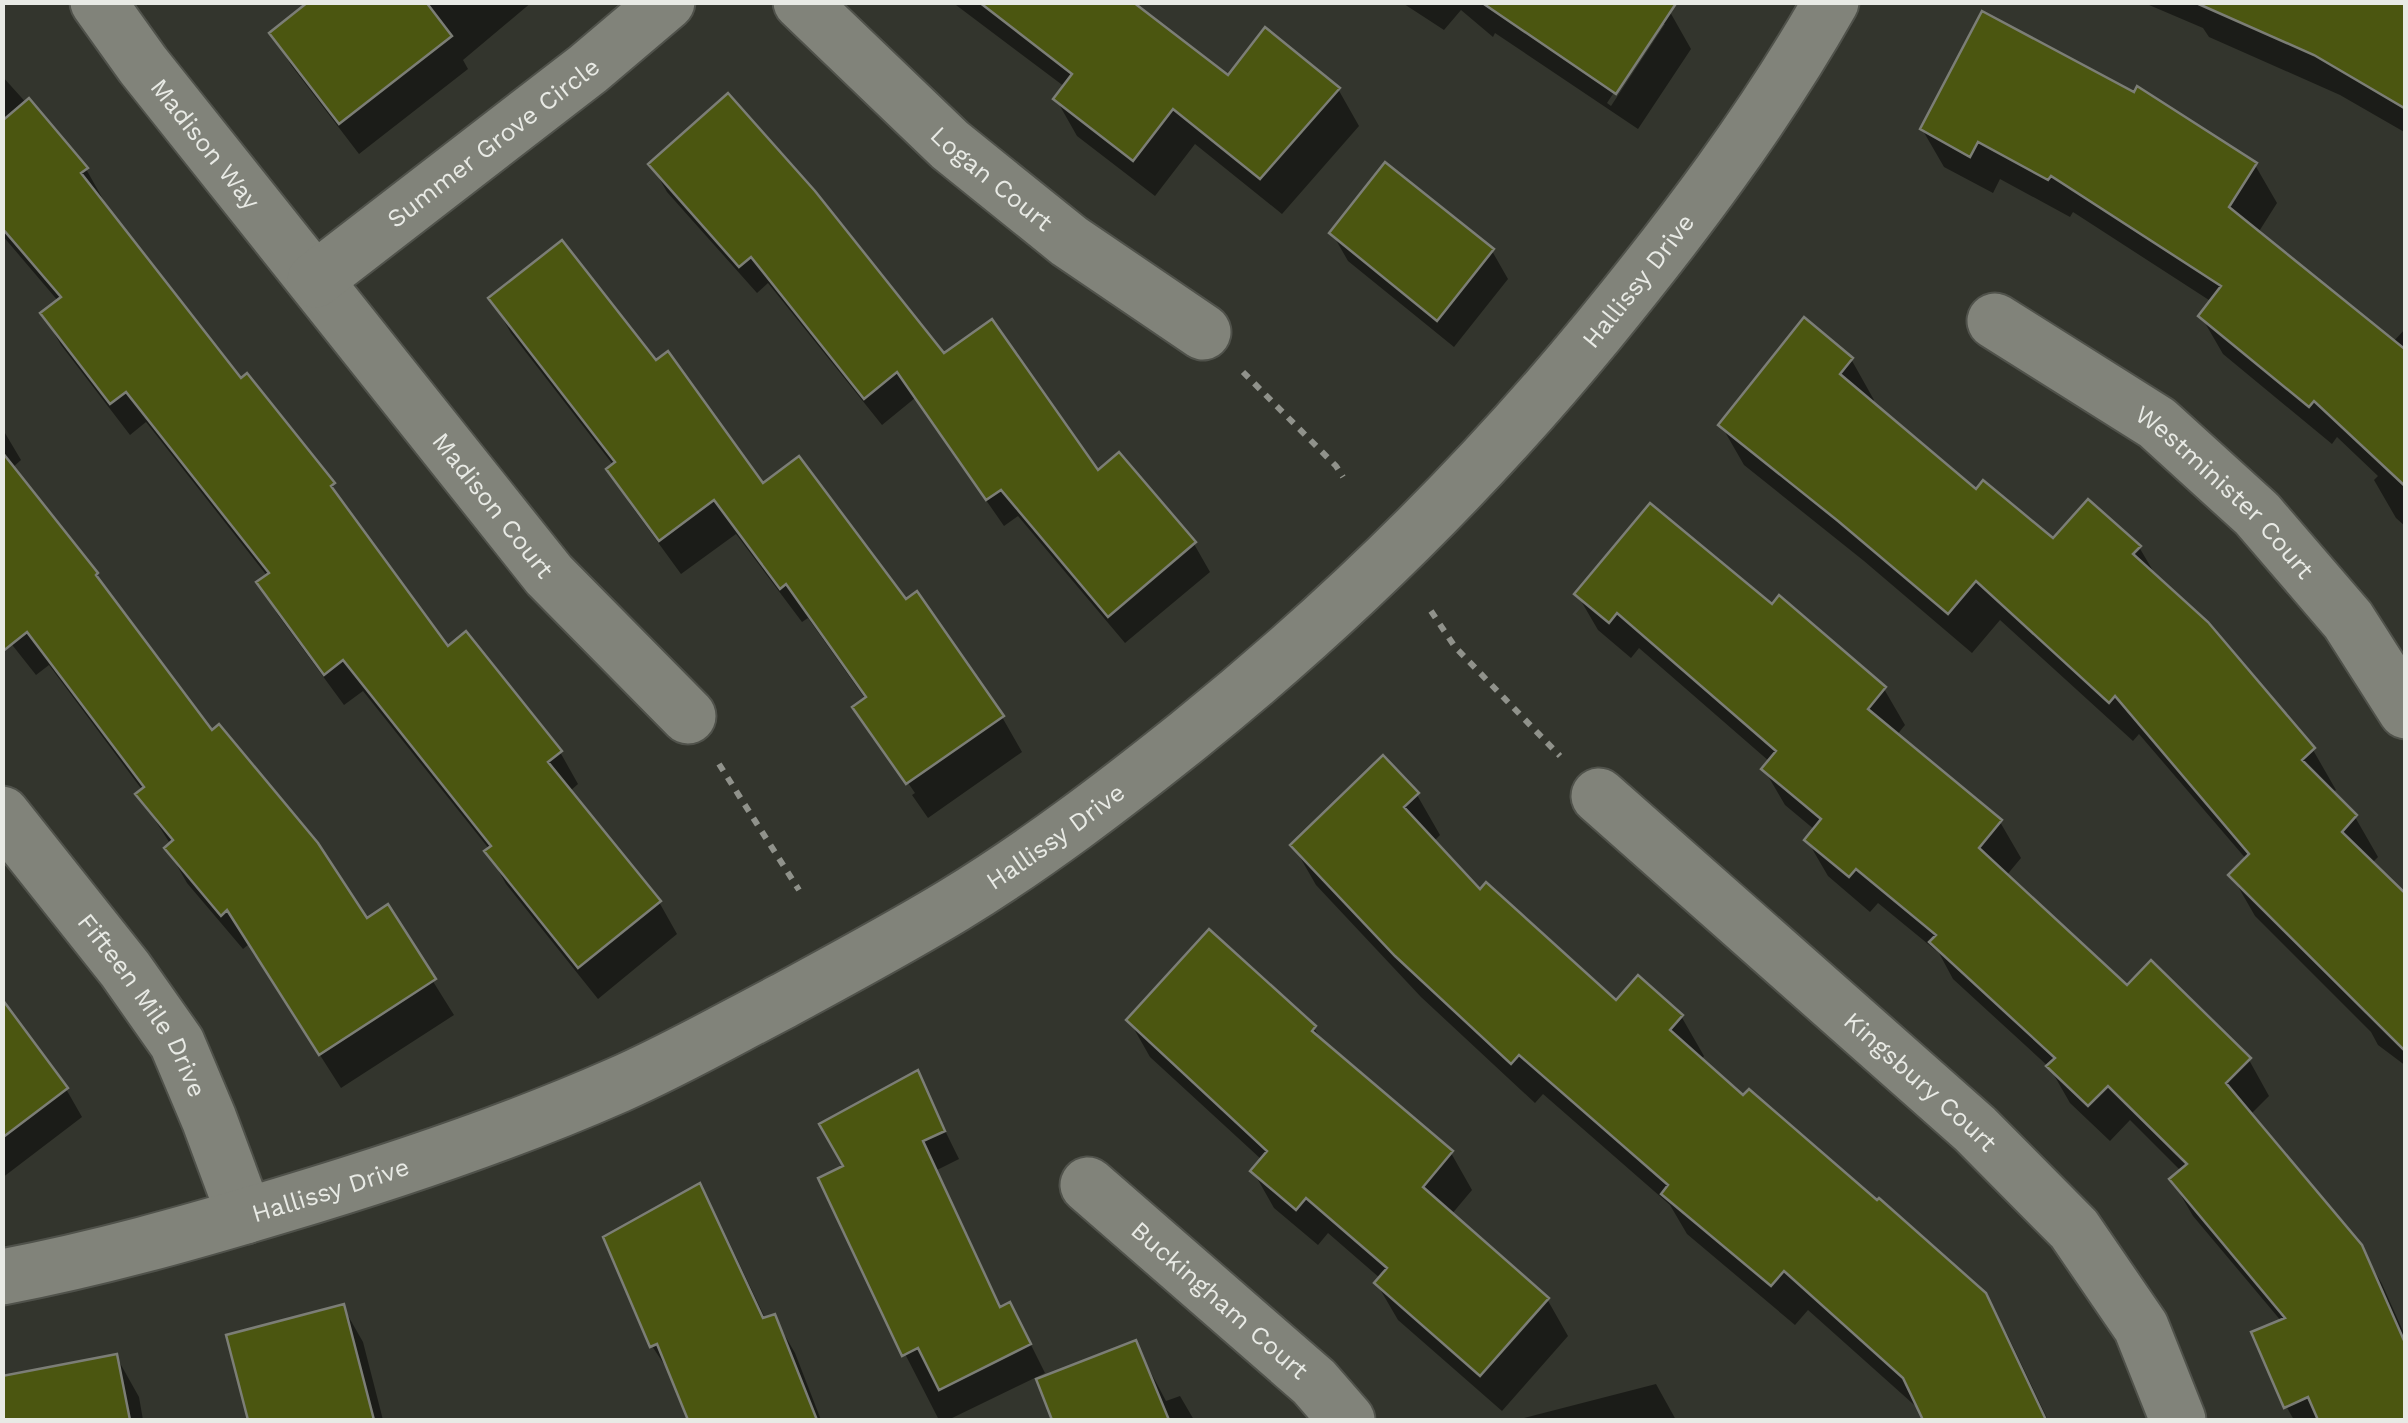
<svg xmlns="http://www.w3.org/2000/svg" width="2408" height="1423" viewBox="0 0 2408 1423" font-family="'Work Sans',sans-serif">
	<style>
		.shadow { fill: #0007; fill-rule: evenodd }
		.building { fill: #4b5610; stroke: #7c7e76; stroke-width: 2.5 }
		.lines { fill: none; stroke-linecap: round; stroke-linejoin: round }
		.minor-casing { stroke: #50524b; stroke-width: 59 }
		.tertiary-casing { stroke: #50524b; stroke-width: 59 }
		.path { stroke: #90928b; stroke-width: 6; stroke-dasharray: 8 8; stroke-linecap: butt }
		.minor { stroke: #81837a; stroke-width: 55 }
		.tertiary { stroke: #81837a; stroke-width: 55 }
		.labels { text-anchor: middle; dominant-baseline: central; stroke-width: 10; stroke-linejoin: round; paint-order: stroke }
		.street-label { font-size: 25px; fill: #e8eae5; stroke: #292b23 }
	</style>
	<rect width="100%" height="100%" fill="#33352d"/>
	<path class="shadow" d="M312,2H532L463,60L468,69L359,154L291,65L272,33Z
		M952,2H1129L1228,79L1338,89L1359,126L1282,214L1195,144L1155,196L1077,136L1056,99L1065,87Z
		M1401,2H1656L1670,12L1691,49L1638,129L1495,33L1493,37L1461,10L1444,30ZM1659,24H1665L1611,106L1607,103Z
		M2142,2H2406V133L2340,95L2209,37L2203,28Z
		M2,76L86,169L104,201L101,203L240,382L332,485L351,517L447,650L560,752L578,784L569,792L659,902L677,934L598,999L506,884L488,852L490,850L363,691L344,705L278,615L259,583L268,577L146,422L130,435L61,345L43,314L59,302L2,235Z
		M1922,129L2255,165L2277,203L2258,233L2392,343L2406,328V527L2396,518L2374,480L2378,476L2337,437L2332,444L2223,354L2201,316L2212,302L2073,212L2070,217L2000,179L1993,193L1944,167Z
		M651,164L944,356L1194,544L1210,572L1125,643L1018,516L1004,526L915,398L882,425L768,283L757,293L667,192Z
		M1332,233L1492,251L1508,279L1454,347L1348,261Z
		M491,298L656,363L763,486L906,602L1002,717L1022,752L928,818L912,795L915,793L878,739H873L855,708L866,700L808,618L802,622L736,534L681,574L630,504L610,470L614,466L511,333Z
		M1851,359L1874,400L1871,404L1976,492L2053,542L2139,547L2159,581L2313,750L2336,790L2332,793L2355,817L2378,857L2371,864L2406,898V1066L2378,1045L2371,1032L2255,916L2232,876L2247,860L2139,734L2133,741L2000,620L1972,653L1864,561L1744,465L1721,425Z
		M2,428L21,460L12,468L96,575L109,596L212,733L366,921L387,908L454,1015L341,1088L249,944L243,949L187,883L167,848L171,845L139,795L143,791L49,665L36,675L2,632Z
		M1577,594L1772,608L1884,689L1905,725L1896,736L2000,822L2021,858L2006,876L2127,988L2249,1060L2269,1096L2250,1115L2360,1246L2382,1284L2406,1338V1420H2294L2286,1406L2282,1322L2193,1216L2172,1180L2182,1172L2130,1120L2110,1141L2070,1103L2050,1068L1953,979L1939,953L1878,903L1870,912L1828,876L1807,840L1815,830L1785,805L1764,769L1770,762L1639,648L1631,658L1598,630Z
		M1417,795L1440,835L1433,842L1480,892L1617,1004L1681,1016L1704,1056L1701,1061L1984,1294L2008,1336L2048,1420H1926L1921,1411L1808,1310L1795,1325L1687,1234L1670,1205L1543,1094L1535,1103L1421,997L1316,885L1293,845Z
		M2,1003L66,1089L82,1117L2,1178Z
		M1129,1020L1314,1028L1323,1043L1451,1153L1472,1190L1451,1215L1547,1299L1568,1336L1502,1411L1398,1320L1377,1284L1381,1279L1328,1233L1318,1245L1274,1208L1253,1171L1262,1160L1150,1057Z
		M917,1074L959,1159L937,1170L1002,1309L1025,1333L1045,1373L948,1420H939L865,1276L846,1168Z
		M699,1186L720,1223L766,1320L774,1317L795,1353L821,1420H691L675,1381L652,1346Z
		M343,1307L363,1342L383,1420H250L229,1336Z
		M1135,1343L1166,1401L1180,1396L1194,1420H1055L1039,1381Z
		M116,1356L139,1397L143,1420H2V1379Z
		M1656,1384L1676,1420L1520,1419Z"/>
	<path class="building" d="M308,2H426L452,36L339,124L269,33Z
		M979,2H1133L1228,75L1265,27L1340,88L1260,179L1173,109L1133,161L1053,99L1072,74Z
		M1481,2H1677L1616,94Z
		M2194,2H2406V109L2314,55Z
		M1982,11L2134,92L2137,86L2257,163L2229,207L2406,350V487L2314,401L2309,407L2198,316L2221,286L2051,176L2048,180L1978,142L1970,157L1920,129Z
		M728,93L815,191L944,353L992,319L1098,470L1119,452L1196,542L1108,617L1001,490L986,500L897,372L864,399L751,257L739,267L648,164Z
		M29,98L88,168L81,173L241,378L247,373L335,483L331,486L448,646L466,631L562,751L548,762L661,901L578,968L484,851L491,846L343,660L324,675L256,582L269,573L126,392L110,404L40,313L61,297L2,228V121Z
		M1385,162L1494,249L1437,321L1329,233Z
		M562,240L656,360L668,351L763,483L799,456L906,599L917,591L1004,716L906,784L852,707L866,697L786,584L780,589L714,500L659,541L606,469L615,462L488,298Z
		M1804,317L1853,358L1840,374L1976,489L1983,480L2053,538L2088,499L2141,546L2133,554L2208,622L2315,748L2302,760L2357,815L2342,832L2406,894V1052L2228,875L2249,854L2115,696L2109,703L1976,581L1948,614L1838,521L1718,425Z
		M2,452L98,573L96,575L212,730L219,724L318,843L367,918L388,904L436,979L319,1055L227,910L221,916L164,848L173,840L135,794L144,787L27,632L2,652Z
		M1650,503L1772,604L1779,595L1886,687L1868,709L2002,820L1979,848L2127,985L2151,960L2251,1058L2226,1083L2362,1245L2406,1345V1420H2318L2308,1397L2284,1408L2251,1332L2285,1318L2169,1179L2187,1164L2108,1086L2088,1106L2046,1066L2055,1058L1929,942L1936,935L1856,869L1849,877L1804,840L1821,819L1761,769L1776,751L1617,613L1609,623L1574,594Z
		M1383,755L1419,793L1404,807L1480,889L1486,882L1616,1000L1638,975L1683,1015L1670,1030L1743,1095L1749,1089L1877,1200L1879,1198L1986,1293L2046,1420H1923L1903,1378L1784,1271L1771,1286L1661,1194L1668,1185L1519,1055L1511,1064L1395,956L1290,845Z
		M1209,929L1316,1026L1312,1031L1453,1151L1423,1187L1549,1298L1480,1376L1374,1283L1387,1268L1306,1198L1296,1210L1250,1171L1267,1151L1126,1020Z
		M2,999L68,1088L2,1138Z
		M918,1070L945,1131L923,1141L1000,1307L1010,1302L1031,1344L939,1390L918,1348L902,1356L818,1178L843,1166L819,1124Z
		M700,1183L763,1318L775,1314L817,1420H688L657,1344L650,1347L603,1237Z
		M344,1304L374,1420H248L226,1335Z
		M1136,1340L1169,1420H1052L1036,1379Z
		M117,1354L130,1420H2V1376Z"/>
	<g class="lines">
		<g class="minor-casing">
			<g id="minor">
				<path id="s1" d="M98,2L143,65L549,575L688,716"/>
				<path id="s2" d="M801,2L950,145L1069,241L1203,332"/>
				<path id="s3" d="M315,280L588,69L667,2"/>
				<path id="s4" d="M1995,321L2157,423L2257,514L2348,620L2406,711"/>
				<path id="s5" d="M1599,796L1975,1129L2074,1229L2141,1327L2178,1420"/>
				<path id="s6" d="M2,814L125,969L177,1043L209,1119L245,1216"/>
				<path id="s7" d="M1088,1185L1314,1382L1347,1420"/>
			</g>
		</g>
		<g class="tertiary-casing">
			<g id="tertiary">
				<path id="s8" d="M2,1277C97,1259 189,1233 282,1205C396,1171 509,1133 618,1085C675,1060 729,1029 783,1001C840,970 898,939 954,905C1036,855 1113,796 1188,736C1338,615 1475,481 1598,331C1683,227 1764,120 1831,2"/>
			</g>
		</g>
		<path class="path" d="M1243,372L1336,466L1343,477
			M1431,611L1455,647L1560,756
			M719,764L799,890"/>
		<use href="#minor" class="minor"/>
		<use href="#tertiary" class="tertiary"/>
	</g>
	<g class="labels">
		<g class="street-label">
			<text stroke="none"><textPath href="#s1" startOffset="178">Madison Way</textPath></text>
			<text stroke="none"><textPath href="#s3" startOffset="225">Summer Grove Circle</textPath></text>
			<text stroke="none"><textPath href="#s2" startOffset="260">Logan Court</textPath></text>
			<text stroke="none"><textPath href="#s8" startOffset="1958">Hallissy Drive</textPath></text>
			<text stroke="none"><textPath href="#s4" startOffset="288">Westminister Court</textPath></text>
			<text stroke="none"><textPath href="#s1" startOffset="640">Madison Court</textPath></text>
			<text stroke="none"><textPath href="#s8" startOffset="1150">Hallissy Drive</textPath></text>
			<text stroke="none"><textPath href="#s6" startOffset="238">Fifteen Mile Drive</textPath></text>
			<text stroke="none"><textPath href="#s5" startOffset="430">Kingsbury Court</textPath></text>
			<text stroke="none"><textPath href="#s8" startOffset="340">Hallissy Drive</textPath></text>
			<text stroke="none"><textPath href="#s7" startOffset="175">Buckingham Court</textPath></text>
		</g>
	</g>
	<rect width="2408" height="1423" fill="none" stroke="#e8eae5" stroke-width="10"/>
</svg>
